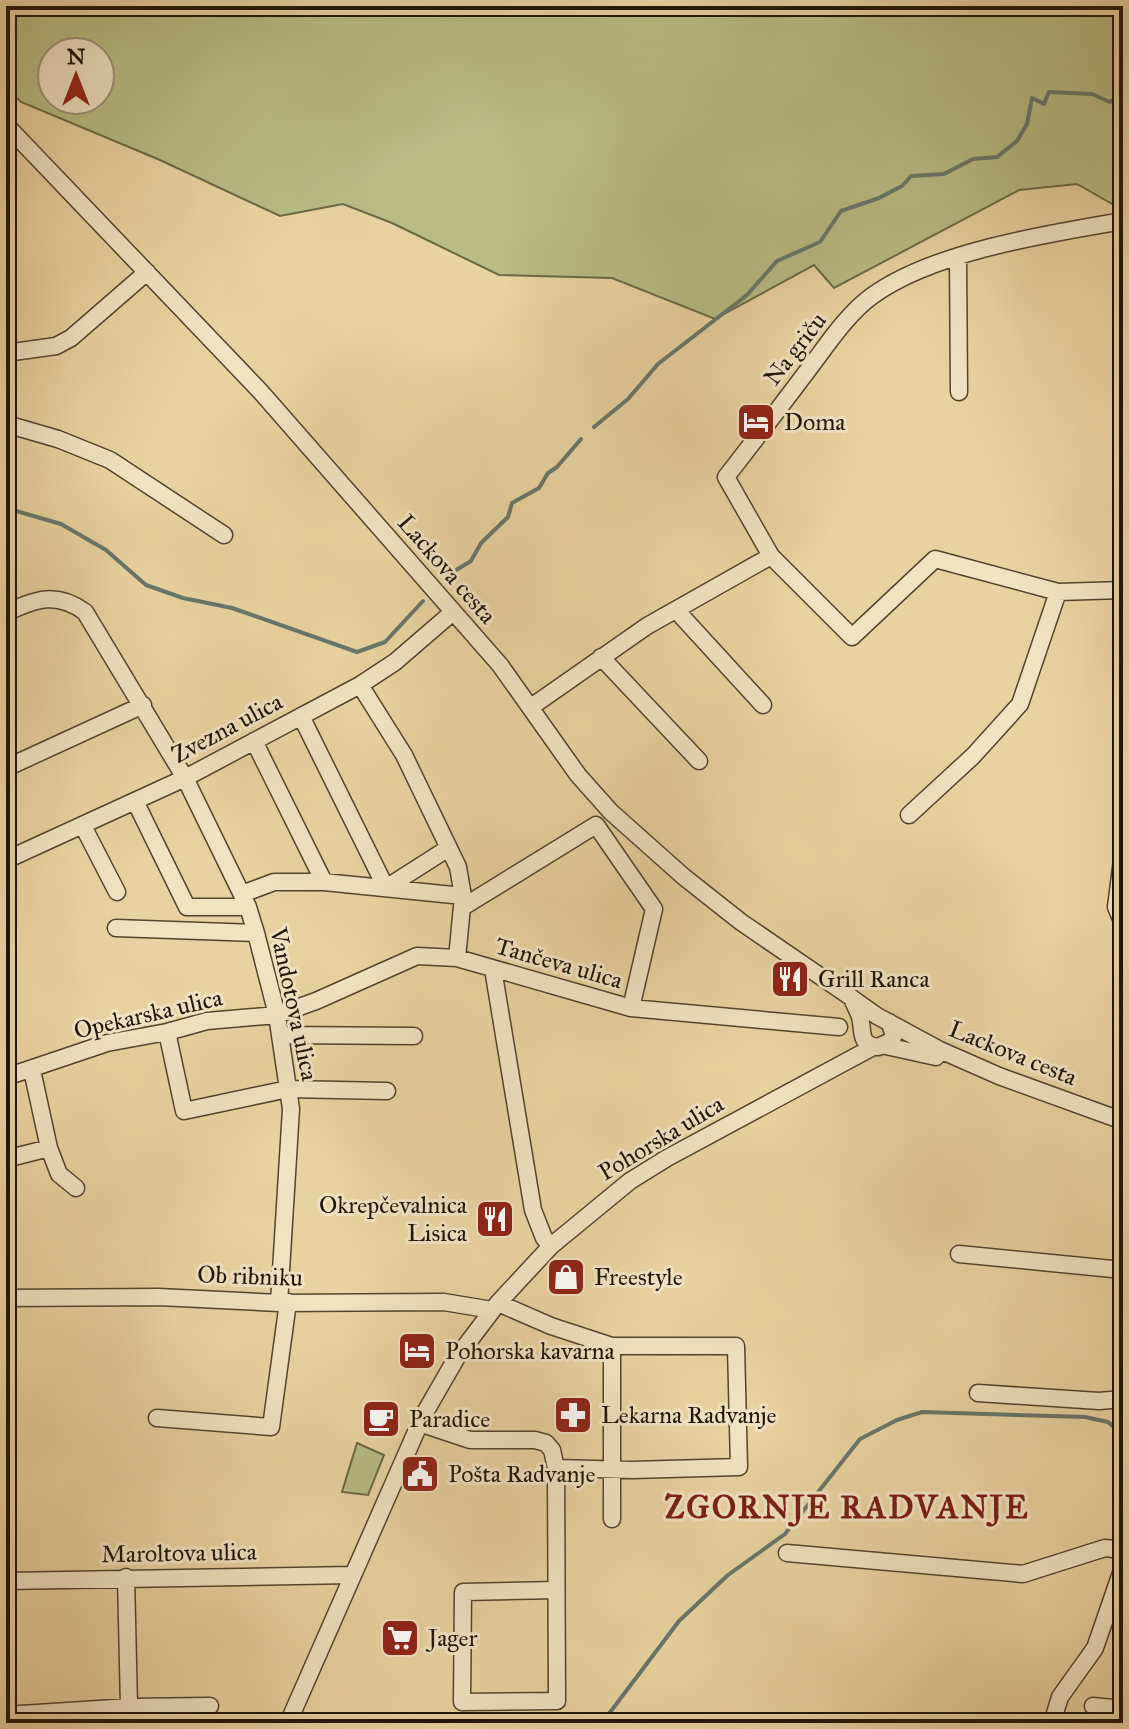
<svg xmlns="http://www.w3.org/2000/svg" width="1129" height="1729" viewBox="0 0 1129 1729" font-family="'IM FELL Great Primer',serif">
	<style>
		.green { fill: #b8bb84; stroke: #6c6846; stroke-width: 2; fill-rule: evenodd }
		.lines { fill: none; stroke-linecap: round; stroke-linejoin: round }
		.stream { stroke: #68766b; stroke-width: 4 }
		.minor-casing { stroke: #52442f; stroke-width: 19 }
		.minor { stroke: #f1e2c2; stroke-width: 16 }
		.labels { text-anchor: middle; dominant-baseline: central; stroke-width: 6; stroke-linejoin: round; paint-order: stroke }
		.street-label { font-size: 24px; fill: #1f1509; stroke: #f1e2c2 }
		.poi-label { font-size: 24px; fill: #1f1509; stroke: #f1e2c2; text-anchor: start }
		.district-label { font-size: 32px; font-weight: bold; letter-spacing: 2px; fill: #7a1f14; stroke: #f1e2c2 }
	</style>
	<rect width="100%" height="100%" fill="#e9d2a1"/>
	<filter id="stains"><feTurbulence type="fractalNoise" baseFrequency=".0025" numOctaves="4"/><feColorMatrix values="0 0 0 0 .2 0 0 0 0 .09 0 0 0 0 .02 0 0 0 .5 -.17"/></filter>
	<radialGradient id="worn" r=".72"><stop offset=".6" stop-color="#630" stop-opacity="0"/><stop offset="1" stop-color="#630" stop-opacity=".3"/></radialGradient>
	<path class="green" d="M6,6H1123V210L1077,184L1019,190L834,288L814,265L715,319L612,278L499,275L392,223L343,204L280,216L160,160L21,102L6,88ZM52,52H100V100H52Z
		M357,1443L384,1455L368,1495L342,1492Z"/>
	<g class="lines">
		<path class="stream" d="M594,427L628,399L658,364L747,295L777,261L820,242L841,211L879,198L902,186L911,176L944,174L973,159L997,157L1017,141L1027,124L1032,98L1044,104L1049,92L1092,94L1110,102L1123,94
			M6,508L61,524L106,550L146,585L183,598L232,608L357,652L385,642L423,601
			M448,575L471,561L481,543L508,517L512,503L539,488L548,473L557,467L581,439
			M602,1723L679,1621L728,1575L785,1534L860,1439L897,1420L922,1412L1085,1417L1108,1422L1123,1435"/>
		<g class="minor-casing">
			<path id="minor" d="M6,125L260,391L500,665L578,775L611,812L684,877L741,922L852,998C854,1005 858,1010 860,1017C864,1032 858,1044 878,1047L891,1041L894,1035L889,1022
				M958,257L959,392
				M6,353L56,346L71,338L147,272
				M6,424L58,439L110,460L224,535
				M771,556L852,637L935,559L1058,592L1123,590
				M676,610L763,705
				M6,613C35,599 57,591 85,612L185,778L248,907L256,933L277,1015L291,1109L279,1303
				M601,657L699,761
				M360,685L404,755L458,867L463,896L457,958
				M531,707L647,626L771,556L726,477C754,441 781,406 808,370C827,345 847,314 872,296C934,251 1048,234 1123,221
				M301,716L386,888L447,849
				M254,741L324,882
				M6,768L143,705
				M135,801L187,907H248
				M909,815L973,756L1020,704L1058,592
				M83,826L117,892
				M1123,852L1116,907L1123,924
				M6,860L185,778L360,685L395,662L453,612
				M242,894L274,882H324L463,896
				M463,907L596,825L654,909L631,1008
				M116,928L256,933
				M493,969L533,1210L544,1238L551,1246
				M853,999L877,1016L940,1050L999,1076L1123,1121
				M167,1032L184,1111L288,1089L387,1091
				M280,1035L414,1036
				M886,1046L936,1057
				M32,1070L49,1148L59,1174L76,1188
				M6,1077L107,1043L167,1032L207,1021L277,1015L316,1001L417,956L457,958L631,1008L839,1027
				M6,1159L49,1148
				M959,1254L1123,1270
				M6,1298L159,1297L279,1303L444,1302L492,1310
				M498,1303L551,1326L612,1346H736L739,1467L632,1470L556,1468
				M612,1346V1519
				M978,1393L1099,1401L1123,1399
				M157,1418L271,1427L288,1302
				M419,1423L470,1440H535L546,1443L552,1450L556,1468L557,1701L462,1702L463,1592L556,1590
				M787,1553L1023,1574L1105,1548L1123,1550
				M126,1577L129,1707
				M6,1581L352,1575
				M1093,1706L1123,1709
				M6,1715L129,1707L210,1706
				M288,1723L423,1416L457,1357L498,1303L551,1246L630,1181L667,1158L873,1047
				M1052,1723L1060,1697L1095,1648L1123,1567"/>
		</g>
		<use href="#minor" class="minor"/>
	</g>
	<defs>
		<g id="hotel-square" transform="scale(2)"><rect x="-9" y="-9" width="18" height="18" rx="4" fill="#8f2418" stroke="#f1e2c2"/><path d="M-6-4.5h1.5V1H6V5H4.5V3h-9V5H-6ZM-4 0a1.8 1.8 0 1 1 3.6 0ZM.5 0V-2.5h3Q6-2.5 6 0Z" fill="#fff"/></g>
		<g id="restaurant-square" transform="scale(2)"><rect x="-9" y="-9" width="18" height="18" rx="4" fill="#8f2418" stroke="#f1e2c2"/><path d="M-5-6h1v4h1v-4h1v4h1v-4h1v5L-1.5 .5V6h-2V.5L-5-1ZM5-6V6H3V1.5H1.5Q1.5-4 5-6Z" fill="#fff"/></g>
		<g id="shop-square" transform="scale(2)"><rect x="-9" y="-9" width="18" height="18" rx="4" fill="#8f2418" stroke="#f1e2c2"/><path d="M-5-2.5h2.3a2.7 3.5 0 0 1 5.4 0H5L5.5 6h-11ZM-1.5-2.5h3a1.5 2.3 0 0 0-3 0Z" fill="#fff"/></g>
		<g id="pharmacy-square" transform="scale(2)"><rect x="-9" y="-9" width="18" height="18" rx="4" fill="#8f2418" stroke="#f1e2c2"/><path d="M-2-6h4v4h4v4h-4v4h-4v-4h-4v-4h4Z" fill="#fff"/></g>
		<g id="cafe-square" transform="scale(2)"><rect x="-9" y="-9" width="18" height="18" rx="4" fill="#8f2418" stroke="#f1e2c2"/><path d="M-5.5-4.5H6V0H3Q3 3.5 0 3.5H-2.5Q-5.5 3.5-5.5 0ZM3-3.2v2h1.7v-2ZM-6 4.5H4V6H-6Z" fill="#fff"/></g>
		<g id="civic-square" transform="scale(2)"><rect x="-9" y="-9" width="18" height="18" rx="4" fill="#8f2418" stroke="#f1e2c2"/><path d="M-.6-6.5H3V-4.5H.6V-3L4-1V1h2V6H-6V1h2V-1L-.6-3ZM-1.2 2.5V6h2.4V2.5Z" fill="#fff"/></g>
		<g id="supermarket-square" transform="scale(2)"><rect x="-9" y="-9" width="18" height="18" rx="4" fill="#8f2418" stroke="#f1e2c2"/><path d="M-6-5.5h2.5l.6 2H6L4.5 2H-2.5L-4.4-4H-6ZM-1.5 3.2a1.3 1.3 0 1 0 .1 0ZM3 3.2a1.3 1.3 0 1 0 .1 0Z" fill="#fff"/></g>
	</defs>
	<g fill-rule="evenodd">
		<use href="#hotel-square" x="756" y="422"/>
		<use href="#restaurant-square" x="790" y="979"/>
		<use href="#restaurant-square" x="495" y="1219"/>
		<use href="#shop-square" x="566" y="1277"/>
		<use href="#hotel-square" x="417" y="1351"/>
		<use href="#pharmacy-square" x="573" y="1415"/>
		<use href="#cafe-square" x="381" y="1419"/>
		<use href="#civic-square" x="420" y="1474"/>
		<use href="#supermarket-square" x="400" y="1638"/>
	</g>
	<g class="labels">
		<g class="street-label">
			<text transform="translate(795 349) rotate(-52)">Na griču</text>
			<text transform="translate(447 569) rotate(49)">Lackova cesta</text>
			<text transform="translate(227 728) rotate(-28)">Zvezna ulica</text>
			<text transform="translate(559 963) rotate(16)">Tančeva ulica</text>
			<text transform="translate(294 1004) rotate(78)">Vandotova ulica</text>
			<text transform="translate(148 1014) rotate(-13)">Opekarska ulica</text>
			<text transform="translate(1013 1053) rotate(22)">Lackova cesta</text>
			<text transform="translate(661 1138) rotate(-31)">Pohorska ulica</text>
			<text transform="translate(250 1276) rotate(2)">Ob ribniku</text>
			<text transform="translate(179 1553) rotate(-1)">Maroltova ulica</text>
		</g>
		<g class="poi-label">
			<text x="784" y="422">Doma</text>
			<text x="818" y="979">Grill Ranca</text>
			<text x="467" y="1205" text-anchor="end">Okrepčevalnica<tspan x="467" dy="28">Lisica</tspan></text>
			<text x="594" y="1277">Freestyle</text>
			<text x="445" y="1351">Pohorska kavarna</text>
			<text x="601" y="1415">Lekarna Radvanje</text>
			<text x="409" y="1419">Paradice</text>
			<text x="448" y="1474">Pošta Radvanje</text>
			<text x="428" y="1638">Jager</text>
		</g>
		<g class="district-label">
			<text x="847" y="1507">ZGORNJE RADVANJE</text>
		</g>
	</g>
	<rect width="1129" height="1729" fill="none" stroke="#e9d2a1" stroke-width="32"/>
	<rect x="8" y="8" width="1113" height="1713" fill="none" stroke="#1f1509" stroke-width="4"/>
	<rect x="16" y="16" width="1097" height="1697" fill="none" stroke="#1f1509" stroke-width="2"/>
	<g transform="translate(76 76)"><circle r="38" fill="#f1e2c2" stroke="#9d9078" stroke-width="2"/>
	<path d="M0-6L14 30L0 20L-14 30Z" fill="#8f2418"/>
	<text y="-12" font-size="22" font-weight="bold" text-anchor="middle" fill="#1f1509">N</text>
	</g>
	<rect width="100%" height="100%" filter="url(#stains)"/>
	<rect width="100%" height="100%" fill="url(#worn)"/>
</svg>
